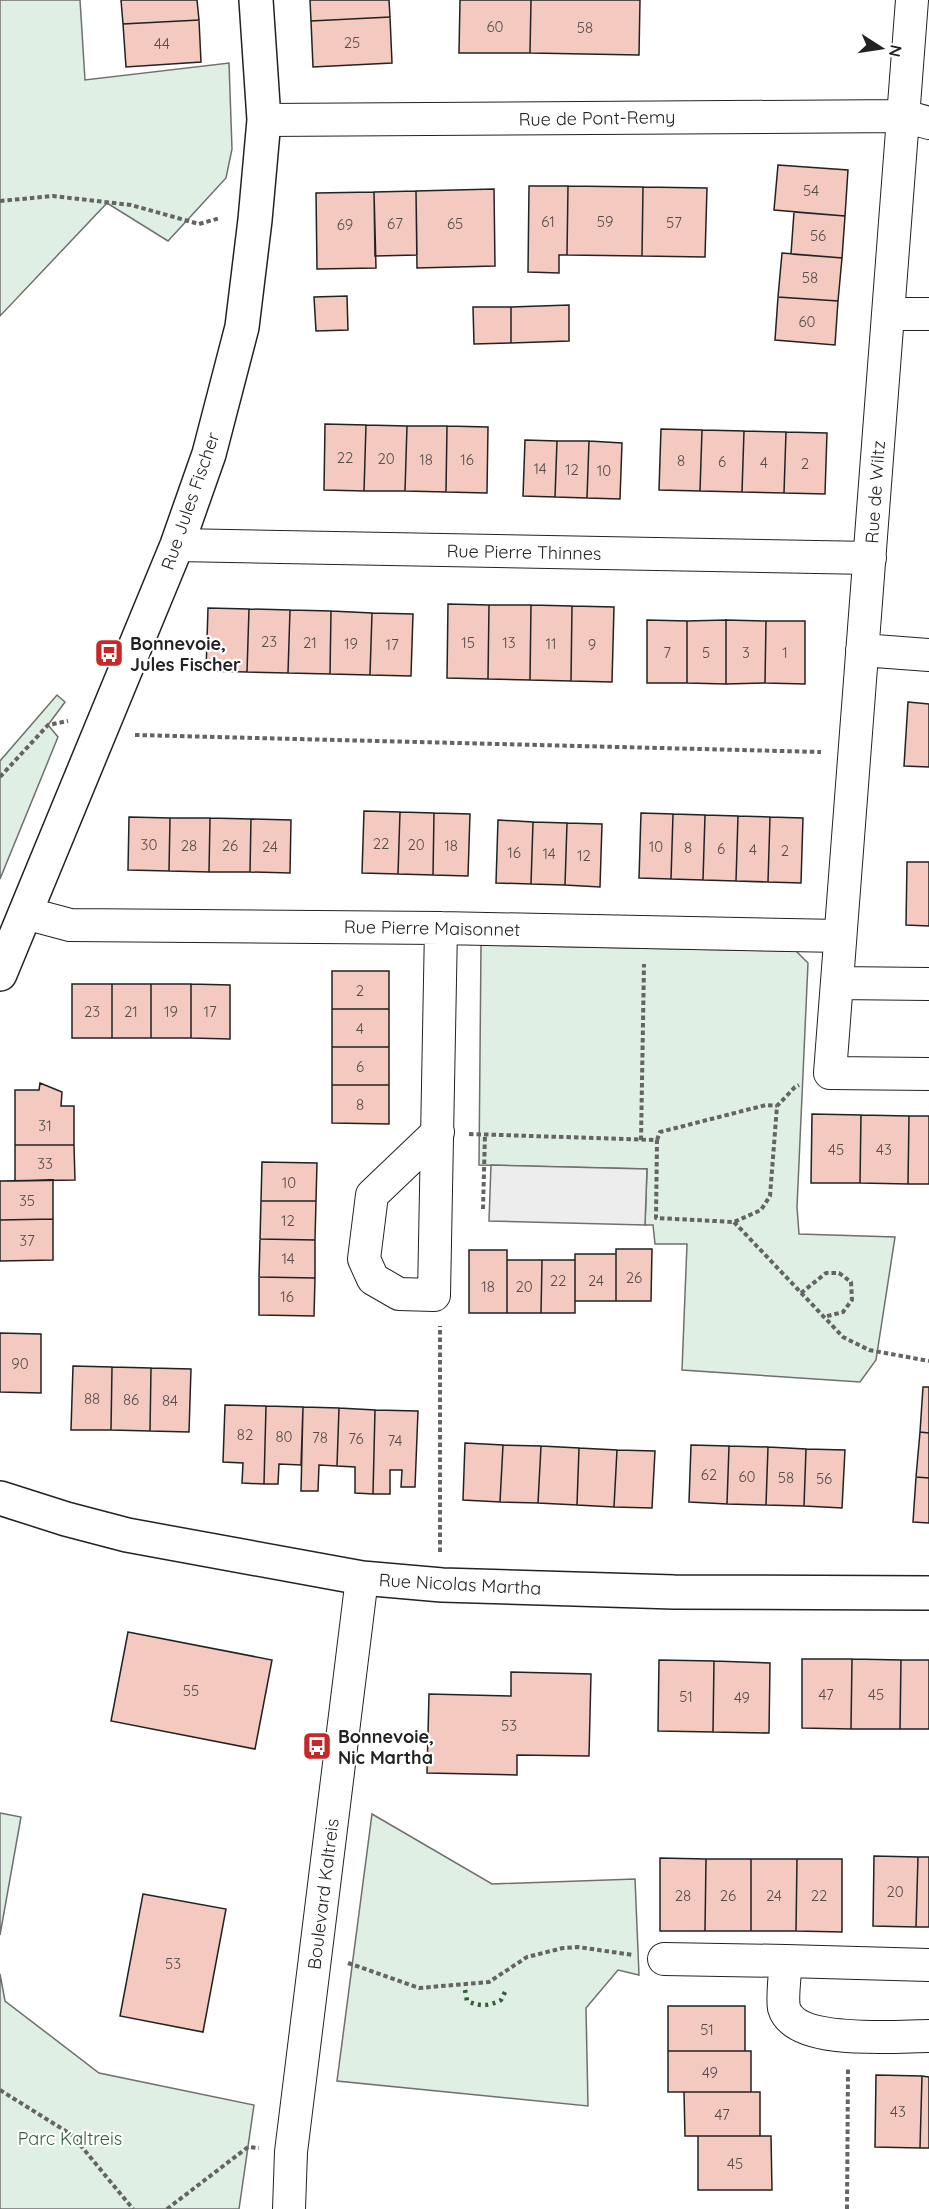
<svg xmlns="http://www.w3.org/2000/svg" width="929" height="2209" viewBox="0 0 929 2209" font-family="Quicksand,sans-serif">
	<style>
		.green { fill: #e0efe3; stroke: #6f6f6f; stroke-width: 1.5 }
		.parking { fill: #ededed; stroke: #6f6f6f; stroke-width: 1.5 }
		.building { fill: #f3c9c0; stroke: #222; stroke-width: 1.5 }
		.lines { fill: none; stroke-linecap: round; stroke-linejoin: round }
		.minor-casing { stroke: #222; stroke-width: 34 }
		.tertiary-casing { stroke: #222; stroke-width: 36 }
		.path { stroke: #646464; stroke-width: 4; stroke-dasharray: 4.5 3; stroke-linecap: butt }
		.minor { stroke: #fff; stroke-width: 32 }
		.tertiary { stroke: #fff; stroke-width: 33 }
		.hedge { stroke: #2f5e38; stroke-width: 4.5; stroke-dasharray: 3 4.5; stroke-linecap: butt }
		.labels { text-anchor: middle; dominant-baseline: central; stroke-width: 4.5; stroke-linejoin: round; paint-order: stroke }
		.number-label { font-size: 15px; fill: #564c4a }
		.street-label { font-size: 18px; fill: #222; stroke: #fff }
		.poi-label { font-size: 18px; font-weight: bold; fill: #222; stroke: #fff; text-anchor: start }
		.park-label { font-size: 18px; fill: #2f5e38; stroke: #fff }
	</style>
	<rect width="100%" height="100%" fill="#fff"/>
	<path class="green" d="M0,0H80L85,80L229,63L232,149L226,178L168,241L107,203L0,316Z
		M57,695L65,702L48,725L58,737L0,879V761Z
		M481,945L796,951L808,963L797,1207L799,1234L895,1237L876,1360L860,1382L682,1370L687,1244H655L653,1225H645L647,1169L479,1165Z
		M0,1813L21,1817L0,1935Z
		M372,1814L492,1884L635,1879L639,1975L618,1970L586,2008L588,2106L337,2081Z
		M0,1974L5,2001L99,2073L254,2105L239,2209H0Z"/>
	<path class="parking" d="M491,1165L647,1169L645,1225L489,1221Z"/>
	<path class="building" d="M121,0H197L199,20L123,24Z
		M310,0H389L390,17L311,21Z
		M460,0H531L530,53H459Z
		M531,0H640L639,55L530,53Z
		M390,17L392,63L313,67L311,21Z
		M199,20L201,62L126,67L123,24Z
		M778,165L848,170L845,216L774,210Z
		M529,186H568L567,255H559V273L528,272Z
		M568,186L643,187L642,256L567,255Z
		M643,187L707,188L705,257L642,256Z
		M494,189L495,266L417,268L416,191Z
		M416,191L417,255L375,256L374,192Z
		M374,192L376,268L317,269L316,193Z
		M794,212L845,216L842,258L791,254Z
		M782,253L842,258L838,301L778,297Z
		M347,296L348,330L316,331L314,297Z
		M778,297L838,301L835,345L775,340Z
		M569,305V341L511,343V307Z
		M473,307H511V343L474,344Z
		M325,424L366,425L364,491L324,490Z
		M366,425L407,426L405,491H364Z
		M407,426H447L446,492L405,491Z
		M447,426L488,427L487,493L446,492Z
		M661,429L702,430L700,491L659,490Z
		M702,430L744,431L742,492L700,491Z
		M744,431L786,432L784,493L742,492Z
		M786,432L827,433L825,494L784,493Z
		M525,440L557,441L555,497L523,496Z
		M557,441H589L587,498L555,497Z
		M589,441L622,443L620,499L587,498Z
		M448,604L489,605L488,679L447,678Z
		M489,605H531L530,680L488,679Z
		M531,605L572,606L571,681L530,680Z
		M572,606L614,607L612,682L571,681Z
		M208,608L249,609L247,672L206,671Z
		M249,609L290,610L288,673L247,672Z
		M290,610L331,611L330,674L288,673Z
		M331,611L372,613L370,675L330,674Z
		M372,613L413,614L411,676L370,675Z
		M647,620L687,621V683H647Z
		M726,620L766,621L765,683L726,684Z
		M726,620V684L687,683V621Z
		M766,621H805V684L765,683Z
		M908,702L929,704V767L904,766Z
		M364,811L400,812L398,874L362,873Z
		M400,812L434,813L433,875L398,874Z
		M434,813L470,814L468,876L433,875Z
		M641,813L673,814L671,879L639,878Z
		M673,814L705,815L703,880L671,879Z
		M705,815L738,816L736,881L703,880Z
		M738,816L770,817L768,882L736,881Z
		M129,817L170,818L169,871L128,870Z
		M770,817L803,818L801,883L768,882Z
		M170,818H210L209,872L169,871Z
		M210,818L251,819L250,872H209Z
		M251,819L291,820L290,873L250,872Z
		M498,820L533,822L531,884L496,883Z
		M533,822L567,823L565,885L531,884Z
		M567,823L602,824L600,887L565,885Z
		M907,862H929V926L906,925Z
		M332,971H389V1009H332Z
		M72,984H112V1038H72Z
		M112,984H151V1038H112Z
		M151,984H191V1038H151Z
		M191,984L230,985V1039L191,1038Z
		M332,1009H389V1047H332Z
		M332,1047H389V1085H332Z
		M40,1083L62,1092L61,1106H74V1145H15V1090H39Z
		M332,1085H389V1124L332,1123Z
		M812,1114L861,1115L860,1183H811Z
		M861,1115L909,1116L908,1184L860,1183Z
		M909,1116H929V1184H908Z
		M15,1145H74L75,1180L15,1181Z
		M262,1162L317,1163L316,1201H261Z
		M53,1180V1219L0,1220V1181Z
		M261,1201H316L315,1240L260,1239Z
		M53,1219V1260L0,1261V1220Z
		M260,1239L315,1240V1278L259,1277Z
		M616,1249H652L651,1301H616Z
		M469,1250H507V1313H469Z
		M575,1254H616V1301H575Z
		M507,1260H542L541,1313H507Z
		M542,1260H575V1313H541Z
		M259,1277L315,1278L314,1316L259,1315Z
		M0,1333L41,1334V1393L0,1392Z
		M73,1366L112,1367L111,1430H71Z
		M112,1367L151,1368L150,1431L111,1430Z
		M151,1368L191,1369L189,1432L150,1431Z
		M923,1387H929V1433L920,1432Z
		M225,1405L266,1406L264,1484L242,1483L243,1463L223,1462Z
		M266,1406L303,1407L301,1465L279,1464L278,1484H264Z
		M303,1407L339,1408L337,1466L319,1465L318,1491H301Z
		M339,1408L375,1410L373,1494L355,1493V1467L337,1466Z
		M375,1410L418,1411L415,1487H401L402,1470H390V1494H373Z
		M920,1432L929,1433V1478L916,1477Z
		M465,1443L503,1445L500,1502L463,1500Z
		M503,1445L541,1446L538,1503L500,1502Z
		M691,1445L729,1446L727,1504L689,1502Z
		M541,1446L579,1448L577,1505L538,1503Z
		M729,1446L768,1447L766,1505L727,1504Z
		M768,1447L806,1449L804,1506L766,1505Z
		M579,1448L617,1450L614,1507L577,1505Z
		M806,1449L845,1450L842,1508L804,1506Z
		M617,1450L655,1451L652,1508L614,1507Z
		M916,1477L929,1478V1523L913,1522Z
		M128,1632L272,1660L255,1749L111,1721Z
		M802,1659H852L851,1729L802,1728Z
		M852,1659L901,1660L900,1729H851Z
		M659,1660L714,1661L713,1732L658,1731Z
		M901,1660H929V1729H900Z
		M714,1661L770,1663L769,1733L713,1732Z
		M511,1672L591,1674L589,1756L517,1755V1775L427,1773L429,1694L511,1696Z
		M874,1856L918,1857L916,1927L873,1926Z
		M918,1857H929V1927H916Z
		M660,1858L706,1859L705,1931H660Z
		M706,1859H751V1931H705Z
		M751,1859H797L796,1931H751Z
		M797,1859H842V1932L796,1931Z
		M143,1894L226,1909L203,2032L120,2016Z
		M668,2006H745V2051H668Z
		M668,2051H751V2092H668Z
		M876,2075L922,2076L920,2148L875,2147Z
		M922,2076L929,2077V2148H920Z
		M684,2092H760V2136H685Z
		M698,2136H771L772,2190H698Z"/>
	<g class="lines">
		<g class="minor-casing">
			<path id="minor" d="M912,0L830,1073L929,1074
				M264,120L904,116L929,123
				M888,314H929
				M177,545L870,558
				M862,650L929,655
				M25,913L70,925L441,928L840,936
				M837,983L929,984
				M438,1132L372,1195L364,1259L373,1279L399,1294L434,1295L441,928
				M664,1959L786,1961C785,1971 782,1999 784,2008C795,2046 897,2036 929,2036
				M786,1961L929,1965
				M289,2209L291,2152L362,1578"/>
		</g>
		<g class="tertiary-casing">
			<path id="tertiary" d="M0,974L177,545L209,454L242,327L255,220L264,120L256,0
				M0,1498L66,1519L127,1535L362,1578L442,1585L674,1592L929,1593"/>
		</g>
		<path class="path" d="M0,201L53,196L131,205L199,224L220,218
			M135,735L821,752
			M0,777L48,725L68,721
			M469,1134L657,1140L656,1218L734,1222L761,1210L770,1196L777,1106L795,1087L799,1085
			M641,1140L644,964
			M657,1140L660,1132L766,1105L777,1106
			M483,1209L485,1134
			M734,1222L843,1337L869,1350L929,1361
			M801,1293L826,1273H839L851,1282L852,1300L843,1312L824,1317
			M440,1552V1326
			M348,1963L419,1988L489,1982L527,1957L563,1948L578,1947L633,1955
			M0,2090L72,2135L133,2209
			M167,2209L248,2147L259,2148
			M847,2209L848,2069"/>
		<use href="#minor" class="minor"/>
		<use href="#tertiary" class="tertiary"/>
		<path class="hedge" d="M465,1990L467,2001C481,2007 489,2006 501,2000L506,1990"/>
	</g>
	<defs>
		<g id="bus-square" transform="scale(1.5)"><rect x="-9" y="-9" width="18" height="18" rx="4" fill="#c62828" stroke="#fff"/><path d="M-5-6H5V4H4V6H2V4H-2V6H-4V4H-5ZM-3.5-4V0h7V-4ZM-3.5 1.2v1.5H-2V1.2ZM2 1.2v1.5H3.5V1.2Z" fill="#fff"/></g>
	</defs>
	<g fill-rule="evenodd">
		<use href="#bus-square" x="109" y="653"/>
		<use href="#bus-square" x="317" y="1746"/>
	</g>
	<g class="labels">
		<g class="number-label">
			<text x="495" y="26">60</text>
			<text x="585" y="27">58</text>
			<text x="352" y="42">25</text>
			<text x="162" y="43">44</text>
			<text x="811" y="190">54</text>
			<text x="548" y="221">61</text>
			<text x="605" y="221">59</text>
			<text x="674" y="222">57</text>
			<text x="395" y="223">67</text>
			<text x="455" y="223">65</text>
			<text x="345" y="224">69</text>
			<text x="818" y="235">56</text>
			<text x="810" y="277">58</text>
			<text x="807" y="321">60</text>
			<text x="345" y="457">22</text>
			<text x="386" y="458">20</text>
			<text x="426" y="459">18</text>
			<text x="467" y="459">16</text>
			<text x="681" y="460">8</text>
			<text x="722" y="461">6</text>
			<text x="764" y="462">4</text>
			<text x="805" y="463">2</text>
			<text x="540" y="468">14</text>
			<text x="572" y="469">12</text>
			<text x="604" y="470">10</text>
			<text x="269" y="641">23</text>
			<text x="310" y="642">21</text>
			<text x="468" y="642">15</text>
			<text x="509" y="642">13</text>
			<text x="351" y="643">19</text>
			<text x="551" y="643">11</text>
			<text x="392" y="644">17</text>
			<text x="592" y="644">9</text>
			<text x="667" y="652">7</text>
			<text x="706" y="652">5</text>
			<text x="746" y="652">3</text>
			<text x="785" y="652">1</text>
			<text x="381" y="843">22</text>
			<text x="149" y="844">30</text>
			<text x="416" y="844">20</text>
			<text x="189" y="845">28</text>
			<text x="230" y="845">26</text>
			<text x="451" y="845">18</text>
			<text x="270" y="846">24</text>
			<text x="656" y="846">10</text>
			<text x="688" y="847">8</text>
			<text x="721" y="848">6</text>
			<text x="753" y="849">4</text>
			<text x="785" y="850">2</text>
			<text x="514" y="852">16</text>
			<text x="549" y="853">14</text>
			<text x="584" y="855">12</text>
			<text x="360" y="990">2</text>
			<text x="92" y="1011">23</text>
			<text x="131" y="1011">21</text>
			<text x="171" y="1011">19</text>
			<text x="210" y="1011">17</text>
			<text x="360" y="1028">4</text>
			<text x="360" y="1066">6</text>
			<text x="360" y="1104">8</text>
			<text x="45" y="1125">31</text>
			<text x="836" y="1149">45</text>
			<text x="884" y="1149">43</text>
			<text x="45" y="1163">33</text>
			<text x="289" y="1182">10</text>
			<text x="27" y="1200">35</text>
			<text x="288" y="1220">12</text>
			<text x="27" y="1240">37</text>
			<text x="288" y="1258">14</text>
			<text x="634" y="1277">26</text>
			<text x="558" y="1280">22</text>
			<text x="596" y="1280">24</text>
			<text x="488" y="1286">18</text>
			<text x="524" y="1286">20</text>
			<text x="287" y="1296">16</text>
			<text x="20" y="1363">90</text>
			<text x="92" y="1398">88</text>
			<text x="131" y="1399">86</text>
			<text x="170" y="1400">84</text>
			<text x="245" y="1434">82</text>
			<text x="284" y="1436">80</text>
			<text x="320" y="1437">78</text>
			<text x="356" y="1438">76</text>
			<text x="395" y="1440">74</text>
			<text x="709" y="1474">62</text>
			<text x="747" y="1476">60</text>
			<text x="786" y="1477">58</text>
			<text x="824" y="1478">56</text>
			<text x="191" y="1690">55</text>
			<text x="826" y="1694">47</text>
			<text x="876" y="1694">45</text>
			<text x="686" y="1696">51</text>
			<text x="742" y="1697">49</text>
			<text x="509" y="1725">53</text>
			<text x="895" y="1891">20</text>
			<text x="683" y="1895">28</text>
			<text x="728" y="1895">26</text>
			<text x="774" y="1895">24</text>
			<text x="819" y="1895">22</text>
			<text x="173" y="1963">53</text>
			<text x="707" y="2029">51</text>
			<text x="710" y="2072">49</text>
			<text x="898" y="2111">43</text>
			<text x="722" y="2114">47</text>
			<text x="735" y="2163">45</text>
		</g>
		<g class="street-label">
			<text transform="translate(597 118) rotate(-1)">Rue de Pont-Remy</text>
			<text transform="translate(875 492) rotate(-86)">Rue de Wiltz</text>
			<text transform="translate(190 501) rotate(-71)">Rue Jules Fischer</text>
			<text transform="translate(524 552) rotate(1)">Rue Pierre Thinnes</text>
			<text transform="translate(432 928) rotate(1)">Rue Pierre Maisonnet</text>
			<text transform="translate(460 1584) rotate(3)">Rue Nicolas Martha</text>
			<text transform="translate(323 1894) rotate(-83)">Boulevard Kaltreis</text>
		</g>
		<g class="poi-label">
			<text x="130" y="643">Bonnevoie,<tspan x="130" dy="21">Jules Fischer</tspan></text>
			<text x="338" y="1736">Bonnevoie,<tspan x="338" dy="21">Nic Martha</tspan></text>
		</g>
		<g class="park-label">
			<text x="70" y="2138">Parc Kaltreis</text>
		</g>
	</g>
	<g transform="translate(881 48) rotate(102)" stroke="#ffffff" stroke-width="4.5" paint-order="stroke">
	<path d="M0-4.5L10 22L0 15L-10 22Z" fill="#222222"/>
	<text y="-9" font-size="16" font-weight="bold" text-anchor="middle" fill="#222222">N</text>
	</g>
</svg>
